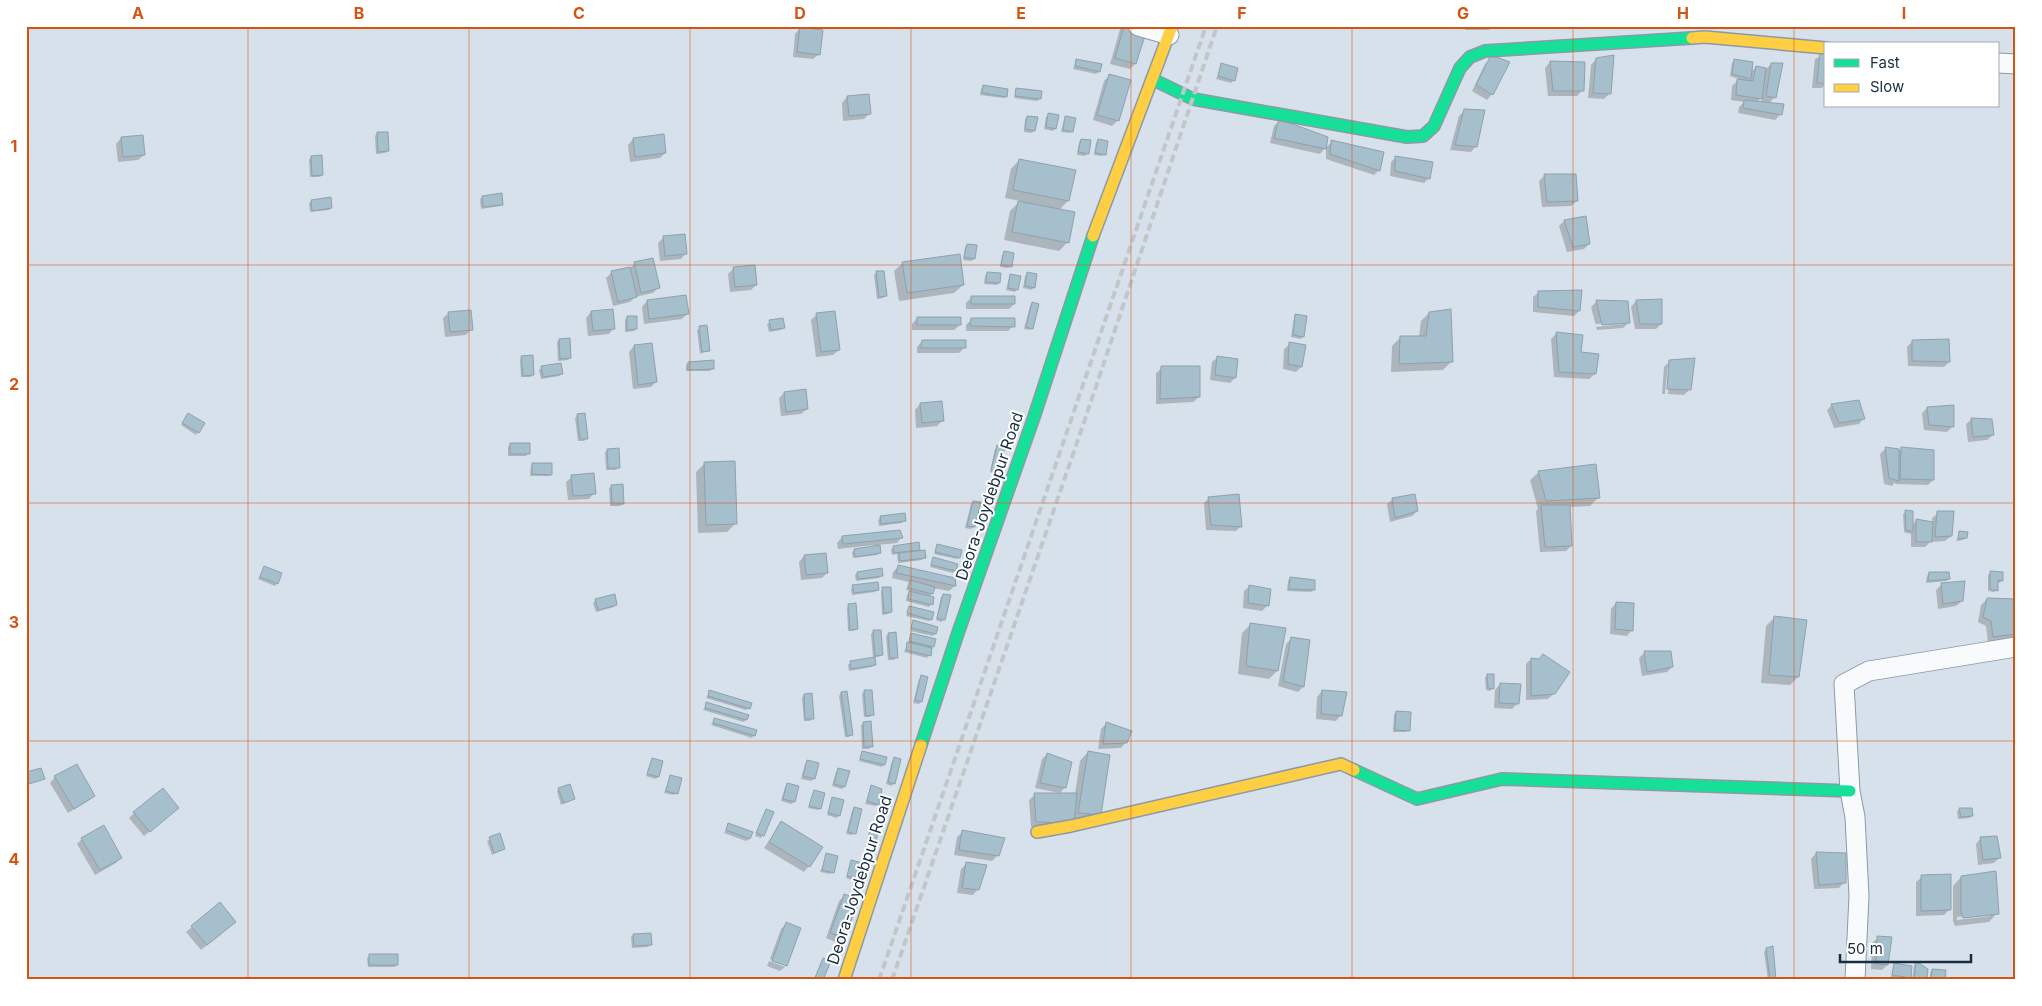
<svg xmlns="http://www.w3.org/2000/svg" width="2042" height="1006" viewBox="0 0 2042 1006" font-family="Inter,sans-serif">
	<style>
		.shadow { fill: #0003; fill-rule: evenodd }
		.building { fill: #a5bfcd; stroke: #8ea1ac }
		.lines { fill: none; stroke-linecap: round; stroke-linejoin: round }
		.street-casing { stroke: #8c99a6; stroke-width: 21 }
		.fast-casing { stroke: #8c99a6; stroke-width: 14 }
		.slow-casing { stroke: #8c99a6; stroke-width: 14 }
		.street { stroke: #f9fafc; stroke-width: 19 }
		.fast { stroke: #16e098; stroke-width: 11 }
		.slow { stroke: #ffcf43; stroke-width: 11 }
		.rail { stroke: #c2c6c9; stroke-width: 4; stroke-dasharray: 8 4; stroke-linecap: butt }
		.grid { fill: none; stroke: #d35511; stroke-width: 1; stroke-opacity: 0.55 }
		.labels { text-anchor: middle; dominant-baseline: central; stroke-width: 4; stroke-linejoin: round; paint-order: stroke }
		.street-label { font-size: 16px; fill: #192d40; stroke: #fff }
		.neatline { fill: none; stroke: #d35511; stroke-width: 2 }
		.grid-label { font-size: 16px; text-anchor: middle; font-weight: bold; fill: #d35511 }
	</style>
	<rect width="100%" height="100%" fill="#d7e1ec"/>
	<path class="shadow" d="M1121,26H1146L1135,64L1130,69L1110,64Z
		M1465,26H1492L1489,30H1465Z
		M1591,26H1626L1623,29H1591Z
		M800,28L819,54L813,59L793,57L795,34Z
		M1826,53V84L1822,88H1812L1815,59Z
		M1596,59L1610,93L1604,99L1588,98L1591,65Z
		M1077,60L1099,72L1096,74L1073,69Z
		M1734,61L1750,73L1756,67L1766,69L1771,64L1775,97L1769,103L1780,115L1775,120L1738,113L1739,107L1744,102L1731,100L1732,86L1739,79L1730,76L1732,63ZM1762,97L1761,103L1757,102Z
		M1486,62L1492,94L1487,100L1472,91Z
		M1550,62L1583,90L1577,96H1548L1545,68Z
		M1222,65L1234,80L1231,83L1216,79Z
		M1110,75L1118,120L1112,126L1093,120L1104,81Z
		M983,87L1006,96L1004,98L980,95L981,89Z
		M1017,90L1040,99L1037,101L1014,98Z
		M868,95L870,113L864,119L843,121L842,103L847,97Z
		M1465,110L1476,146L1471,152L1450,150L1459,116Z
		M1049,115L1055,128L1053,131L1044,129L1046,117Z
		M1028,117L1034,131L1032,133L1024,132L1025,119Z
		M1066,117L1072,131L1070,133L1061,132L1064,120Z
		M1279,121L1325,148L1332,142L1379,170L1374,175L1326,159V147L1320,154L1270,143L1274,126Z
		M377,133H387L388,151L385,153L376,154L375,136Z
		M121,138L144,155L138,160L118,162L116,144Z
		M633,139L665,153L660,158L630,162L628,145Z
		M1081,140L1087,154L1085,156L1077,155L1079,142Z
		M1098,140L1105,154L1102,156L1094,155L1096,143Z
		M311,157L322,175L320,177H310L309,160Z
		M1396,157L1429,178L1424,183L1390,176L1391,162Z
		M1019,160L1068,201L1059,210L1067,243L1059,251L1004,240L1010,211L1020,201L1005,198L1011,169Z
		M1545,175L1577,201L1571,206L1542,207L1539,181Z
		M483,197L502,204L500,206L481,209L480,199Z
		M312,201L331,208L329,210L310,212L309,203Z
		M1585,217L1589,244L1584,249L1567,252L1559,226L1564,221Z
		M663,238L686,253L681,259L660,261L658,243Z
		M967,245L974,259L971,261L963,260L965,247Z
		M1004,253L1011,266L1008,268L1000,267L1002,255Z
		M652,260L658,288L653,293L635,297L630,302L613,306L606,278L612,272L630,268L634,264Z
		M903,263L963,285L954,293L899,301L894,271Z
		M754,266L756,285L751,290L730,292L728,274L733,269Z
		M876,273L885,296L883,298L877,299L874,275Z
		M987,273L999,283L997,285L984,284L985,276Z
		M1028,274L1034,287L1032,290L1023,288L1025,276Z
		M1011,276L1017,289L1015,292L1006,290L1009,278Z
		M1539,292L1579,311L1574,316L1533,312V297Z
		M972,297L1014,304L1009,309H966V303Z
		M647,301L688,313L682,319L644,324L642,307Z
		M1597,301L1629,322L1623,328L1597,330L1596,327L1624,324V322L1596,324V326L1591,307Z
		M1636,301H1661V324L1656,329H1635L1631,307Z
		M1032,303V328L1030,330L1024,329L1030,306Z
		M591,312L614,328L609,334L588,336L586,318Z
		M449,313L471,329L466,335L445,337L443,318Z
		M1429,313L1452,361L1443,370L1391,372L1392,346L1401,337H1419L1421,321Z
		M817,314L839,350L833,355L816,357L811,320Z
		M1296,315L1303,336L1301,339L1291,337L1294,318Z
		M627,317L636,329L634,331L625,332V320Z
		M917,318L960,325L954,330H912V324Z
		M971,320L1013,326L1008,331H966V325Z
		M770,322L783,328L781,330L769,332L767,324Z
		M700,328L709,350L700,354L697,330Z
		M1557,333L1595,374L1589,379L1554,377L1551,339Z
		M559,340L570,358L568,360L558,361L557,342Z
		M922,341L964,348L959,353H917V347Z
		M1913,341L1949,362L1944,367L1908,366L1907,347Z
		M651,344L656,382L651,387L633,389L629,352L634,346Z
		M1290,344L1304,346L1301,367L1296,372L1283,369L1284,349Z
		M522,357L533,375L531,377H521L520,360Z
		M1218,357L1235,378L1230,383L1210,380L1212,362Z
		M1670,361L1690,389L1684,395L1668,394L1670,364H1668L1665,394H1662L1664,367Z
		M688,363L713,368L710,371H686V365Z
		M542,367L562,374L559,376L541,379L539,370Z
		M1162,368L1199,397L1193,402L1156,404V373Z
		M784,393L807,409L801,414L781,416L779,398Z
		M941,402L943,420L937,426L916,428L915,410L920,404Z
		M1832,405L1864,418L1859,424L1834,428L1827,410Z
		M1952,406L1953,426L1947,432L1924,430L1922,413L1927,408Z
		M578,415L587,438L584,441H578L575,418Z
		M186,417L198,432L196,435L181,425Z
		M1972,419L1993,435L1987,440L1968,442L1966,424Z
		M510,444L528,454L526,456H508V447Z
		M998,446V471L995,474L990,472L995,449Z
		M1901,448L1933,480L1928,485L1895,484V482L1892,486L1884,484L1880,454L1885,449L1897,450V452Z
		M608,450L619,467L616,470H606L605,452Z
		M533,464L551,474L549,476H530L531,466Z
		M704,464L736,523L727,532L698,533L696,472Z
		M1539,472L1599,497L1590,506L1568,507L1571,546L1566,551L1540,552L1536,511L1538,509L1530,480Z
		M572,477L594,493L589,499L568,500L566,482Z
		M612,486L623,503L620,506H610L609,488Z
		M1209,498L1241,526L1236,531L1206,530L1204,503Z
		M1393,499L1417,511L1412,516L1390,522L1387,504Z
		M973,502L974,527L971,529L965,528L971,504Z
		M1906,512L1912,525L1916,520L1932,523V518L1938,513L1951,536L1945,541L1930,542L1925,547H1911V534L1904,532L1903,514Z
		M904,514L905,520L902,523L879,526L878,520L880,518Z
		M1960,532L1966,538L1963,540L1956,541Z
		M842,537H902L897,543L878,545L879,553L877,555L853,558L852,552L855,550L874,547V545L838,549L837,543Z
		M918,544L919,552L924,557L922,560L898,563L897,554L892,555L891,549L894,547Z
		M938,545L959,557L957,559L934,554Z
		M804,556L827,573L822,578L801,580L799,562Z
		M934,559L955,571L953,573L930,567Z
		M264,567L277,583L275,586L258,579Z
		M898,567L954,579L955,586L949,591L933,588L932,594L928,597L931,604L929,607L906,601L907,595L911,591L906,590L909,582L892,578L893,572Z
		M857,573L882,575L879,578L856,581L855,575Z
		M1929,573L1949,578L1947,581L1926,583L1927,576Z
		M1990,573L2002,580L2000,583L1997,582V590L1994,592L1988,591V575Z
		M1290,578L1314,590L1311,592L1287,591L1288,581Z
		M1942,584L1962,601L1956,606L1938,609L1936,590Z
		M853,586L878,590L875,592L852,595L851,589Z
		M1250,586L1270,590L1267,606L1262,611L1243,608L1244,591Z
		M883,589L891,612L888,614L882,615L881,591Z
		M944,595V620L941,622L936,620L941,597Z
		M1987,599L2016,634L2011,639L1988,642L1986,626L1978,622L1981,605Z
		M596,600L616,605L614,607L596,612L593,603Z
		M1616,603L1632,630L1627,636L1610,634L1611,609Z
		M849,605L857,628L854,631H848L847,608Z
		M910,607L931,619L929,621L906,616Z
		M1774,618L1798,677L1790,685L1761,683L1766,626Z
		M914,622L937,628L935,634L933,636L910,631Z
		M1251,624L1277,671L1269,679L1238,674L1242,633Z
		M874,631L881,655L879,657H874L875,664L872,667L849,671L848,665L850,663L873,658L871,634Z
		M889,634L897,657L894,660H888L886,636Z
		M912,635L933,646L927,658L904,652Z
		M1291,639L1303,687L1298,692L1278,686L1286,644Z
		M1645,652L1672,667L1667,672L1642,676L1639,658Z
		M1531,659L1538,660L1554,693L1548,699L1526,700V664Z
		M1487,675L1493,688L1490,691L1486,690L1485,678Z
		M921,677V702L919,704L913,703L919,679Z
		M1500,684L1518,703L1512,709L1494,708L1495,690Z
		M865,691L872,715L870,717H864L862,694Z
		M1322,691L1341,715L1336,721L1316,719L1317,697Z
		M710,692L749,708L746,710L706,698Z
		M841,693L851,734L849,737H845L839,696Z
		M804,695L812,718L810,721H804L802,698Z
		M707,703L746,720L744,722L703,710Z
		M1397,712L1409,730L1406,732H1393L1394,714Z
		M715,719L754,735L752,738L711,725Z
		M864,723L871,746L869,749H862L861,725Z
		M1106,724L1126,742L1121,748L1098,749L1101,729Z
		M863,752L884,764L882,767L859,761Z
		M1088,752L1100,814L1031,827L1029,800L1035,795L1075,794L1080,761Z
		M1047,754L1065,787L1060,793L1035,788L1042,759Z
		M894,758V783L892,786L886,784L892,761Z
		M652,760L658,777L656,779L646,776Z
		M807,762L814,779L811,781L801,779L805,764Z
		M40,769L43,779L26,785V773Z
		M838,770L844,787L842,789L832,786L836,772Z
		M670,776L676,793L674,795L664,793Z
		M55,777L94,796L88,801L68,813L50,783Z
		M787,785L794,802L791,804L781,801L785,787Z
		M871,787L878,804L876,806L865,804Z
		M559,789L574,799L561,805L557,791Z
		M814,791L820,808L818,810L808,808Z
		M833,799L839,815L837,818L827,815Z
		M854,808L855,833L852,835L846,834L852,811Z
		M1959,809L1971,810L1972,815L1970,818L1958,819L1957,812Z
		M766,811L763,835L761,838L755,836Z
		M134,813H172L144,836L129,818Z
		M781,823L809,866L804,872L764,848Z
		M729,824L751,833L749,839L746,841L724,833Z
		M873,824V849L871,851L865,850L870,826Z
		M963,832L998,855L992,861L954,855L957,837Z
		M499,835L504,849L492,855L487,841Z
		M1981,838L1999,858L1994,863L1978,865L1976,844Z
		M82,839L121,857L116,863L95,875L77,844Z
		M1816,853L1844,882L1839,888L1814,889L1811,859Z
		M827,855L833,872L830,874L820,872Z
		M852,861L858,878L855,881L846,878Z
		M966,864L978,889L973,895L957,893L961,869Z
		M1922,877L1950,909L1944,915L1916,916V882Z
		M1961,877L1997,913L1989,922L1955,926L1953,921V886ZM1990,913V916L1957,920V917Z
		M845,896L844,937L838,943L826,938L839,901Z
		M787,923L786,965L785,967V964L770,959L781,929Z
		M192,927H229L201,950L186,932Z
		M633,935L650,944L648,947L632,948L631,937Z
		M1878,938L1887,965L1882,970L1871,969L1872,943Z
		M1766,949L1774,979L1773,980H1768L1764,952Z
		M370,956L397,964L395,967H368L367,958Z
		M769,961L785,967L780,971L767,966Z
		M1916,963L1927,970L1926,980H1912L1914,965Z
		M1895,965L1909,978L1907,980L1891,977L1893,967Z
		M1932,970L1944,980H1930V973Z"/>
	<path class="building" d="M1124,26H1148L1136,64L1115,58Z
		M800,27L823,30L820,55L797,52Z
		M1820,52H1826V83H1817Z
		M1491,55L1510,62L1493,95L1476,85Z
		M1614,55L1611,94L1593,93L1596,58Z
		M1076,59L1102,64L1100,72L1075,66Z
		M1734,59L1753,62L1751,79L1732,74Z
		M1550,61L1585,62L1584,91H1553Z
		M1221,63L1238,68L1235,81L1218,76Z
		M1771,63H1783L1776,98L1766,96Z
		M1756,66L1766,68L1762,99L1736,95L1737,79L1753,81Z
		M1109,74L1131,80L1119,121L1097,115Z
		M983,85L1008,89L1007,97L982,93Z
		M1016,88L1042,91L1041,99L1015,96Z
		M869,94L871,114L849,116L847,96Z
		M1744,100L1784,104L1782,115L1743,108Z
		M1464,109L1485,110L1477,147L1455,145Z
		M1048,113L1059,115L1056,129L1046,127Z
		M1027,116L1038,117L1035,131L1025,129Z
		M1065,116L1076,118L1073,132L1063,130Z
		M1279,119L1328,137L1326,149L1274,138Z
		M377,132H388L389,151L378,152Z
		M664,134L666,153L635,157L633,138Z
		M143,135L145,155L123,157L121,137Z
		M1081,139L1091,140L1089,154L1078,152Z
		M1098,139L1108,141L1106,155L1095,153Z
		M1331,140L1384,152L1380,171L1330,154Z
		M322,155L323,175L312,176L311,156Z
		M1395,156L1433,162L1430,179L1395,171Z
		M1019,159L1076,170L1069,201L1013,190Z
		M1544,174H1576L1578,201L1547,202Z
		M502,193L503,205L483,207L482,196Z
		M331,197L332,208L312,211L311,200Z
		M1018,201L1075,212L1069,243L1012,232Z
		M1586,216L1590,244L1573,247L1564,220Z
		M685,234L687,254L665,256L663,236Z
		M967,244L977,245L975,259L964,257Z
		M1004,251L1014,253L1012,267L1001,265Z
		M960,254L964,285L907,293L902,262Z
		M653,258L660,288L641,293L634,262Z
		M755,265L757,285L735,287L733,267Z
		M630,267L637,297L618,302L611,271Z
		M876,271H884L887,296L879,297Z
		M987,272L1001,273L1000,283L986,282Z
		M1027,272L1037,274L1035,288L1025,286Z
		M1010,274L1021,276L1018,290L1008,288Z
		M1582,290L1580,311L1538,307V291Z
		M686,295L689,314L649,319L647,300Z
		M971,296H1015V304H971Z
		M1662,299V324H1640L1636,300Z
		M1596,300L1628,301L1630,323L1602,325Z
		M1032,302L1039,304L1033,329L1026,327Z
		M613,309L615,329L593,331L591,311Z
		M1451,309L1453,362L1399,364L1400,336H1426L1429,312Z
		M471,310L473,330L450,332L448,312Z
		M835,311L840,350L821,352L816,313Z
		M1295,314L1307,316L1304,337L1293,335Z
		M627,316H637V329L627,330Z
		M917,317H961V325H917Z
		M783,318L785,328L771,330L769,320Z
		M971,318H1015V327L970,326Z
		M707,325L710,351L702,352L699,326Z
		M1556,332L1583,335L1581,352L1599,354L1596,374L1559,372Z
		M570,338L571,358L560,359L559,339Z
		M1949,339L1950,362L1912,361V340Z
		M922,340H966V348H921Z
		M1289,342L1306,345L1302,367L1288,364Z
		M652,343L657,382L638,385L634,345Z
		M533,355L534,375L523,376L521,356Z
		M1217,356L1238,359L1236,378L1215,375Z
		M1695,358L1691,390L1667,389L1669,360Z
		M714,360V369L688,370V362Z
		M561,363L563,374L543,377L541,366Z
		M1161,366H1200V397L1160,399Z
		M806,389L808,409L786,412L784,392Z
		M1859,400L1865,419L1839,423L1831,404Z
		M942,401L944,421L922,423L920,403Z
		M1954,405V427L1929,425L1927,407Z
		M188,413L205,423L199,433L182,423Z
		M585,413L588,439H580L577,414Z
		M1971,418L1992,419L1994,435L1973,437Z
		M510,443H530V454H510Z
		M997,445L1005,447L999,472L991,470Z
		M1885,447L1899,449V481L1889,478Z
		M1901,447L1934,450V480L1900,479Z
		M619,448L620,468H608L607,449Z
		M735,461L737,524L706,525L704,462Z
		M532,463H552V475L532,474Z
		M1596,464L1600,498L1546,501L1538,471Z
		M594,473L596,494L573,496L571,475Z
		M623,484L624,504H612L611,485Z
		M1239,494L1242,527L1211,525L1208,497Z
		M1415,494L1418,511L1395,518L1392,498Z
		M973,501L981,502L975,527L967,526Z
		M1541,505H1570L1572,546L1545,547Z
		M1905,510L1913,511V532L1906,530Z
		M1937,511H1954L1952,536L1935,537Z
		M905,513L906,521L881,524L880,516Z
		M1916,519L1933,522L1932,542H1916Z
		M900,530L903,538L843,544L842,536Z
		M1959,531L1968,532L1967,538L1958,539Z
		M919,542L920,550L894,553L893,546Z
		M937,544L962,550L960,558L935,552Z
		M880,545L881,553L855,557L854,549Z
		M925,550L926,558L900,561L899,553Z
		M826,553L828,573L806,575L804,555Z
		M933,557L958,564L956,571L931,565Z
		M898,565L955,578L956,586L896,573Z
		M264,566L282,573L278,584L260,577Z
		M882,568L883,576L858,579L857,572Z
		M1990,571L2003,572V581L1998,580V591L1990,589Z
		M1929,572H1949L1950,579L1928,581Z
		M1290,577L1315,580V590L1289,589Z
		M910,580L935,587L933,594L908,588Z
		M1965,581L1963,601L1943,604L1941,583Z
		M878,582L879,590L854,593L852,585Z
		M1249,585L1271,589L1269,606L1248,603Z
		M882,587H891L892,612L884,613Z
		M909,591L934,597L933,605L908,599Z
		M615,594L617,605L598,610L595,599Z
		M943,594L951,595L945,620L937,618Z
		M1987,598L2016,599V634L1993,637L1991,621L1983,617Z
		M1616,602L1634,603L1633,631L1615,629Z
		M856,603L858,629L850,630L848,604Z
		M909,606L934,612L932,620L907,613Z
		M1774,616L1807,620L1799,677L1769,675Z
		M913,620L938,627L936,634L911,628Z
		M1250,623L1286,628L1278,671L1246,666Z
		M873,630H881L883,655L875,656Z
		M896,632L898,658H890L888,633Z
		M911,633L936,639L934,647L909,641Z
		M1291,637L1310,640L1304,687L1283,681Z
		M907,642L932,648L931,656L906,650Z
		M1644,651H1671L1673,667L1647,672Z
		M1543,654L1570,672L1555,694L1531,696V658L1539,659Z
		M875,657L876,665L851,669L850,661Z
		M1487,674H1494V689L1488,688Z
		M921,675L928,677L922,702L915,700Z
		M1500,683L1521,684L1519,704L1499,703Z
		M709,690L752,703L750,709L708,696Z
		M864,690H872L874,715L866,716Z
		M1322,690L1347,692L1342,716L1321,714Z
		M847,691L853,735L847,736L841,692Z
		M812,693L814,719H805L804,694Z
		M706,702L749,715L747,720L705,708Z
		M1396,711L1411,712L1410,731L1395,730Z
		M714,718L757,730L755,736L713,723Z
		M871,721L873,747H864L863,722Z
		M1106,722L1132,731L1127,743L1103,744Z
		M862,751L887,757L885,765L860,759Z
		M1088,751L1110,755L1101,815L1078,813Z
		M1047,753L1072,762L1066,788L1040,783Z
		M894,757L901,759L895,784L888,782Z
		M652,758L663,761L659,777L647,774Z
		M807,760L819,763L815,779L803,776Z
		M77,764L95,796L74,809L54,776Z
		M41,768L45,779L29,784L26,772Z
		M838,768L850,771L845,787L834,784Z
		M670,775L682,778L678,794L666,791Z
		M787,783L799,786L795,802L783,799Z
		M570,784L575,799L564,803L558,788Z
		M871,785L882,789L879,805L867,801Z
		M163,788L179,808L150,832L133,812Z
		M814,790L825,793L821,809L809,806Z
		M1034,793H1077L1074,823L1036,822Z
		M832,797L844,800L840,816L828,813Z
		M854,807L862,809L856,834L848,832Z
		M1959,808H1972L1973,816L1961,817Z
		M766,809L774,812L764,836L756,833Z
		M781,821L823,847L810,867L769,842Z
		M728,823L753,832L750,839L726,830Z
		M872,823L880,825L874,849L866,847Z
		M104,825L122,858L100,870L81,838Z
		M962,830L1005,838L999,856L959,850Z
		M500,833L505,849L494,853L489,837Z
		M1997,836L2001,858L1983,860L1980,837Z
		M1816,852L1846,853V883L1819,885Z
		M826,853L838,856L834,873L822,870Z
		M851,860L863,863L859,879L847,876Z
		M966,862L987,865L979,890L962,888Z
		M1996,871L1999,914L1963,918L1961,912V876Z
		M1951,874V910L1921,911V875Z
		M844,894L859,899L845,938L830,933Z
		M220,902L236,922L207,945L191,926Z
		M786,922L801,928L787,966L772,961Z
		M651,933L652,945L634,946L633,934Z
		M1877,936L1892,937L1888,965L1876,964Z
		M1773,946L1776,979H1770L1766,948Z
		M369,954H398V965H369Z
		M823,958L831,961L823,980H814Z
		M1916,961L1928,969L1927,980H1914Z
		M1894,963L1912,966L1911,978L1892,975Z
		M1932,969L1946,970L1945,980H1931Z"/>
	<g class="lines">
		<g class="street-casing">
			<path id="street" d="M1138,26L1169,35
				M1998,63L2016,64
				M1855,980L1859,896L1855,817L1850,791L1844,684L1869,671L2016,647"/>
		</g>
		<g class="fast-casing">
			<path id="fast" d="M1152,79L1193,99L1407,137L1423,136L1434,126L1460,68L1470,57L1485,51L1692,38
				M921,745L958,633L1034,417L1093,236
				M1354,770L1417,799L1502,779L1850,791"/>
		</g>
		<g class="slow-casing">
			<path id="slow" d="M1692,38L1705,37L1826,48
				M1093,236L1172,26
				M1037,832L1071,826L1341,764L1354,770
				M844,980L921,745"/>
		</g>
		<use href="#street" class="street"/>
		<use href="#fast" class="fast"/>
		<use href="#slow" class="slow"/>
		<path class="rail" d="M879,980L1206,26
			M892,980L1081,431L1217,26"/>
	</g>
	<path class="grid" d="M248,26V980M469,26V980M690,26V980M911,26V980M1131,26V980M1352,26V980M1573,26V980M1794,26V980M26,265H2016M26,503H2016M26,741H2016"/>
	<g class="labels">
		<g class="street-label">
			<text transform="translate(989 496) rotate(-71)">Deora-Joydebpur Road</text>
			<text transform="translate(859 880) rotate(-72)">Deora-Joydebpur Road</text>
		</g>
	</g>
	<rect width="2042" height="1006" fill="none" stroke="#ffffff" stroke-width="55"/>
	<rect x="1824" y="42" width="175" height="65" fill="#ffffff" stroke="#a3abb3"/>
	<rect x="1834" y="59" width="25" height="8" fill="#16e098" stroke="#a3abb3"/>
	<text x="1870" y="68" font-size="15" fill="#192d40">Fast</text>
	<rect x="1834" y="84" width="25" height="8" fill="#ffcf43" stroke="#a3abb3"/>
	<text x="1870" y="92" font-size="15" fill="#192d40">Slow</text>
	<path d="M1840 954v8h131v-8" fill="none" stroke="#192d40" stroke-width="2.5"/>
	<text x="1847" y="954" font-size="15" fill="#192d40" stroke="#ffffff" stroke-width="4" paint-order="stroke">50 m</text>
	<rect x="28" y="28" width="1986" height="950" class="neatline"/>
	<g class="grid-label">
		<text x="138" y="19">A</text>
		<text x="359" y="19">B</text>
		<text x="579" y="19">C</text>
		<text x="800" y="19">D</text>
		<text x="1021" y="19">E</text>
		<text x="1242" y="19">F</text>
		<text x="1463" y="19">G</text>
		<text x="1683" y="19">H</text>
		<text x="1904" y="19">I</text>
		<text x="14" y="152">1</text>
		<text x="14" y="390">2</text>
		<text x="14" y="628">3</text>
		<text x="14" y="865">4</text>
	</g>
</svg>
